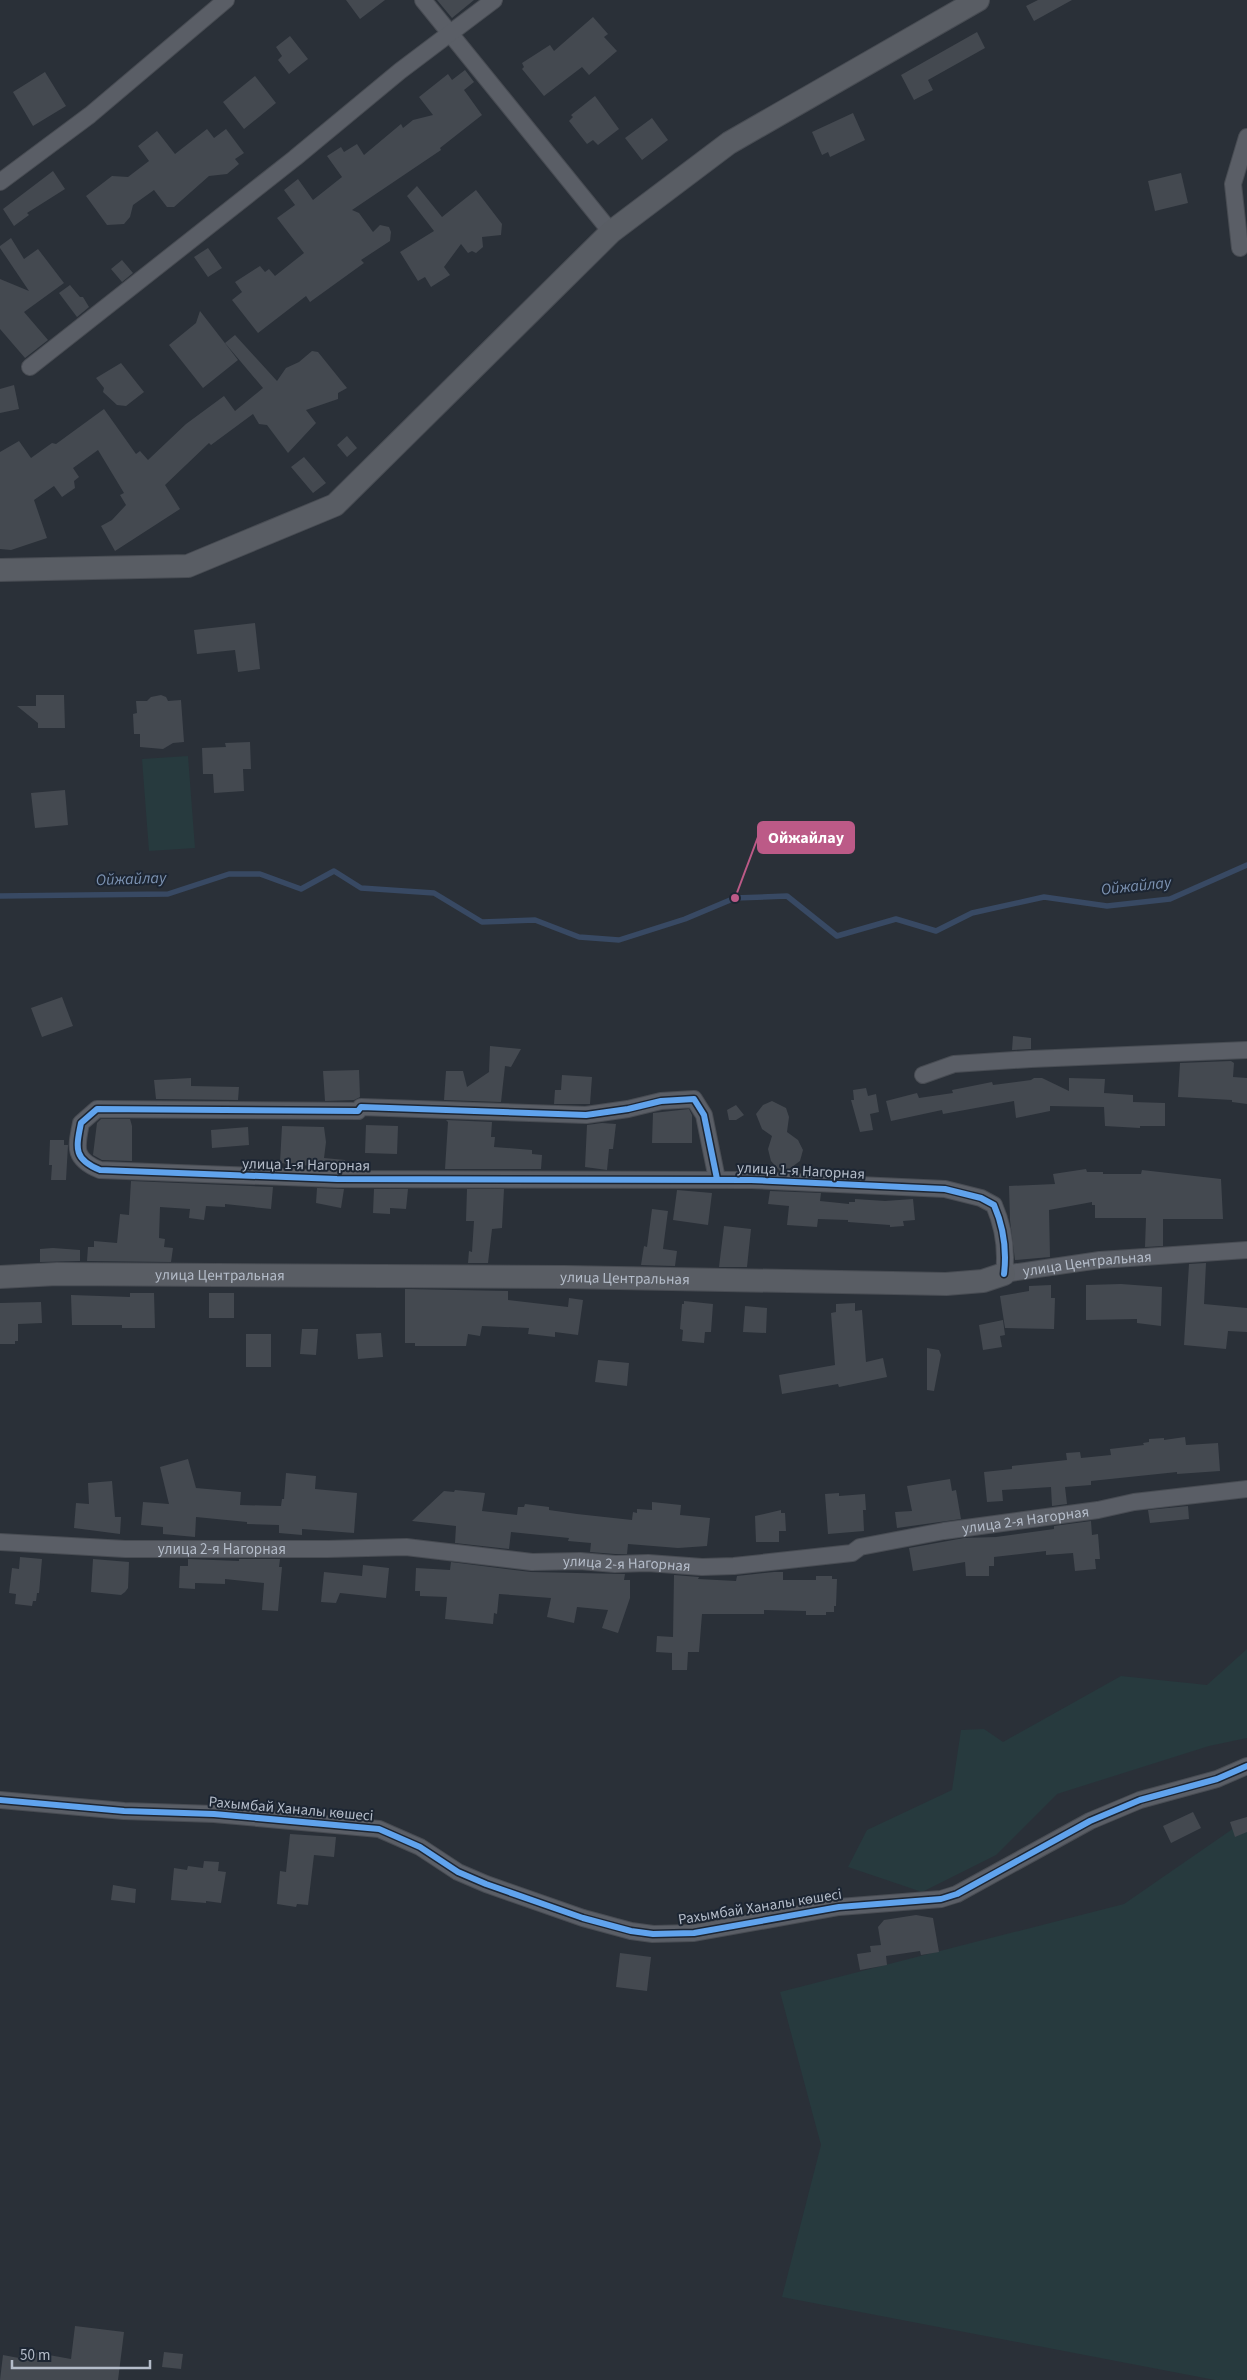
<svg xmlns="http://www.w3.org/2000/svg" width="1247" height="2380" viewBox="0 0 1247 2380" font-family="'Source Sans 3',sans-serif">
	<style>
		.green { fill: #273a3e }
		.lines { fill: none; stroke-linecap: round; stroke-linejoin: round }
		.stream { stroke: #384963; stroke-width: 5.5 }
		.building { fill: #444950 }
		.street-casing { stroke: #484c53; stroke-width: 18 }
		.secondary-casing { stroke: #484c53; stroke-width: 24 }
		.street { stroke: #5a5e66; stroke-width: 16 }
		.secondary { stroke: #595d64; stroke-width: 22 }
		.cycleway-casing { stroke: #1d2633; stroke-width: 9 }
		.cycleway { stroke: #60a3ed; stroke-width: 6 }
		.labels { text-anchor: middle; dominant-baseline: central; stroke-width: 4; stroke-linejoin: round; paint-order: stroke }
		.street-label { font-size: 15px; fill: #b4bcc9; stroke: #1d2633 }
		.water-label { font-size: 16px; font-style: italic; fill: #7c92b1; stroke: #1d2633 }
		.leader { fill: none; stroke: #bc5a87; stroke-width: 2 }
		.callout-dot { fill: #bc5a87; stroke: #1d2633; stroke-width: 2 }
		.callout { fill: #bc5a87; stroke: #bc5a87; stroke-width: 2 }
		.callout-label { font-size: 16px; text-anchor: middle; font-weight: bold; fill: #fff }
	</style>
	<rect width="100%" height="100%" fill="#2a3038"/>
	<path class="green" d="M188,756L195,848L149,851L142,759Z
		M1247,1649V1738L1209,1746L1057,1794L996,1855L922,1892L848,1867L867,1830L952,1790L961,1730L984,1729L1003,1742L1121,1676L1207,1685Z
		M1247,1819V2380H1215L782,2297L821,2145L780,1992L1124,1904Z"/>
	<g class="lines">
		<path class="stream" d="M0,896L168,894L229,874H260L301,889L334,871L361,888L434,893L482,922L535,920L579,937L619,940L685,919L735,898L787,896L837,936L896,919L936,931L972,913L1044,897L1107,906L1170,899L1247,865"/>
	</g>
	<path class="building" d="M346,0H385L360,19Z
		M437,0H474L452,18Z
		M1038,0H1072L1034,21L1026,6Z
		M593,17L608,34L604,37L617,51L589,75L582,67L544,96L522,69L524,67L522,63L550,45L554,51Z
		M977,32L985,48L928,80L933,90L914,100L901,75Z
		M290,36L308,59L289,74L278,60L282,56L276,47Z
		M465,70L474,82L464,90L482,115L440,148L441,150L352,210L359,213L373,232L380,225L389,227L391,232L390,241L361,260L364,263L310,302L306,296L258,333L232,300L242,292L235,282L260,266L265,272L269,269L275,276L304,253L277,218L295,205L284,190L298,179L313,200L342,177L327,156L341,147L344,152L357,144L364,155L401,124L403,128L413,120L433,115L419,97L448,74L452,80Z
		M45,72L66,106L33,126L13,92Z
		M255,76L276,103L244,129L223,102Z
		M595,96L619,129L598,145L593,140L587,144L569,121L573,117L571,115Z
		M853,113L865,140L830,157L828,152L822,155L812,132Z
		M652,118L668,140L642,160L625,138Z
		M207,129L214,138L226,129L244,153L235,159L239,164L227,174L209,176L174,207H167L154,190L133,205L130,217L124,224L107,225L86,196L112,176L128,177L149,161L138,146L157,131L175,154Z
		M53,171L65,189L27,213L29,215L14,226L3,209Z
		M1181,173L1188,203L1155,211L1148,181Z
		M417,186L442,217L476,190L502,224L501,235L482,237L483,247L476,253L472,251L468,253L461,244L444,267L450,275L431,287L425,277L418,281L400,252L434,231L407,196Z
		M11,238L24,259L38,249L64,283L24,312L48,340L25,358L0,329V279L29,291L0,248V246Z
		M208,248L222,268L208,277L194,257Z
		M122,260L133,273L122,282L111,269Z
		M70,285L80,297H83L89,307L77,317L59,293Z
		M200,311L238,360L203,388L169,345L196,323Z
		M235,335L277,381L286,368L299,362L312,351L318,352L347,388L338,393V399L306,410L316,423L288,453L267,425L259,424L253,414L211,445L209,443L165,485L180,509L115,551L101,526L112,520L126,505L120,495L124,493L98,450L73,468L79,477L74,481L75,488L62,497L54,486L34,500L47,538L11,550L0,549V452L19,441L31,458L52,443L56,444L104,409L136,454L140,451L148,460L186,424L224,396L235,411L263,388L225,343Z
		M121,363L144,392L126,406L117,405L103,392L104,388L96,378Z
		M14,385L19,409L0,413V389Z
		M347,436L357,448L347,457L337,445Z
		M304,457L326,483L313,493L291,467Z
		M255,623L260,669L238,672L235,650L197,654L194,630Z
		M36,695H64L65,728H38V723L17,706H36Z
		M161,695L166,697L168,701L181,700L184,742L173,743L163,749L140,747V734H134L133,714L137,713L136,701H147L151,697Z
		M250,742L251,769H243L244,791L214,793L213,774H203L202,748L226,747L225,743Z
		M65,790L68,825L35,828L31,793Z
		M62,997L73,1026L42,1037L31,1008Z
		M1013,1036L1031,1038V1049L1012,1050Z
		M490,1046L521,1049L511,1067L505,1066L501,1102L444,1100L446,1071H463L467,1087L489,1072Z
		M1231,1061L1234,1063L1233,1077L1247,1078V1104L1232,1102V1100L1178,1097L1180,1063Z
		M359,1070L360,1097L354,1100L325,1101L323,1071Z
		M562,1075L592,1077L590,1104H554L555,1090H561Z
		M191,1078V1086L239,1087L238,1100L156,1099L154,1080Z
		M1034,1078H1042L1069,1091V1078L1105,1079L1104,1093L1133,1095V1102L1165,1103V1126H1140V1128L1105,1126L1104,1107L1050,1106V1111L1016,1118L1014,1101L943,1114L942,1110L891,1121L886,1101L917,1093L919,1098L953,1093L952,1090L992,1082L993,1085L1031,1080Z
		M866,1088L868,1096L876,1094L879,1112L870,1114L873,1130L860,1132L851,1100H854L853,1090Z
		M772,1101L786,1108L789,1117L787,1132L798,1140L803,1150L800,1161L785,1172L780,1171L771,1161L768,1149L772,1136L762,1129L756,1114L763,1105Z
		M736,1105L744,1115L736,1120H729L727,1110Z
		M689,1109L692,1115V1143H652L653,1113Z
		M101,1119H130L132,1126V1161L102,1160L93,1155L97,1123Z
		M446,1120L492,1122L491,1137H495L494,1147L532,1150V1154L542,1155L541,1169H445L448,1122Z
		M602,1123L616,1124L613,1149H609L607,1170L585,1167L587,1125Z
		M366,1125L398,1126L397,1154L365,1153Z
		M282,1126L324,1127L326,1142L324,1158L345,1160L344,1169L280,1163Z
		M248,1127L249,1145L212,1148L211,1130Z
		M50,1140H64V1145H68L66,1180H51L52,1165H49Z
		M1086,1169L1087,1172H1103V1174H1141L1142,1170L1221,1179L1223,1219H1163V1246L1145,1247L1146,1218H1095V1205H1092V1202L1049,1210L1050,1257L1015,1260L1010,1220L1009,1186L1055,1184L1053,1174Z
		M131,1181L273,1187L271,1209L225,1204V1207L206,1206L204,1220L189,1218L190,1209L160,1207L159,1238L165,1239L164,1247L173,1248L171,1262L87,1261L88,1247H94V1241L117,1243L120,1214L129,1215Z
		M317,1188L344,1189L341,1208L316,1203Z
		M374,1189H408L406,1209L390,1208V1214L373,1213Z
		M467,1189H504L502,1228L492,1229L488,1263H468L469,1251L472,1252L474,1221H466Z
		M677,1190L712,1193L708,1225L673,1220Z
		M770,1191L821,1193L820,1201L849,1204V1202H855V1199L885,1201L913,1199L915,1220L903,1221L904,1226L890,1227V1225L848,1222V1220L818,1219L817,1227L787,1225L789,1206L768,1204Z
		M652,1209L668,1211L663,1249L677,1251L675,1266L641,1265L644,1246L647,1247Z
		M724,1226L751,1229L747,1267H719Z
		M53,1248L80,1250V1261L40,1262V1249Z
		M1206,1263L1204,1304L1247,1308V1332L1228,1331L1226,1349L1184,1345L1189,1264Z
		M1121,1284L1162,1287L1161,1326L1137,1323V1319L1086,1320V1285Z
		M1051,1285V1298H1055L1054,1329L1005,1328L1000,1296L1029,1291V1286Z
		M405,1289L508,1291V1300L568,1307L569,1298L583,1300L578,1335L555,1332V1337L528,1334L529,1328L482,1326L480,1336L468,1334L466,1346H415V1343H405Z
		M130,1293H154L155,1328H122V1325H72L71,1295L130,1297Z
		M209,1293H234V1318H209Z
		M684,1301L713,1304L711,1332H705L704,1343L682,1341L683,1330L680,1329L682,1304H684Z
		M41,1302L42,1323L18,1324V1341H15V1344H0V1303Z
		M855,1303V1311L862,1310L866,1362L883,1358L887,1377L839,1387L838,1384L782,1394L779,1375L835,1365L831,1313L836,1312V1304Z
		M745,1306L767,1308L766,1333L743,1332Z
		M1003,1320L1005,1335L1000,1336L1002,1347L983,1350L979,1325Z
		M302,1329H318L316,1355L300,1354Z
		M381,1333L383,1357L358,1359L356,1334Z
		M246,1334H271V1367H246Z
		M927,1348L939,1350L941,1355L934,1391L927,1390Z
		M598,1360L629,1363L627,1386L595,1382Z
		M1185,1437L1186,1445L1218,1443L1220,1471L1177,1474V1472L1091,1481V1485L1065,1487L1067,1504L1052,1506L1051,1487L1002,1490L1003,1501L987,1502L984,1472L1012,1469V1466L1067,1460L1066,1453L1080,1452L1081,1458L1111,1455L1110,1449L1144,1445L1143,1443L1149,1442V1439L1164,1438V1440Z
		M188,1459L196,1488L241,1492L240,1505L281,1506L282,1499H284L286,1473L316,1476L315,1489L357,1493L354,1533L302,1529V1535L279,1533V1525L247,1524V1522L196,1517L195,1537L163,1534V1527L141,1525L143,1502L169,1504L160,1467Z
		M950,1479L952,1491L956,1490L961,1519L897,1528L895,1512L912,1511L907,1486Z
		M112,1481L115,1517H121L120,1534L74,1528L76,1503L89,1504L88,1483Z
		M455,1490L485,1493L482,1511L517,1515L518,1507H524L525,1504L549,1507V1510L577,1514L632,1520L633,1512L637,1513V1509L652,1510V1502L681,1505L680,1515L710,1518L707,1546L678,1548L628,1544L627,1554H615L590,1552L591,1543L568,1541L569,1538L511,1532L509,1549L455,1543L456,1526L412,1521L444,1491L454,1492Z
		M839,1493V1496L865,1494L866,1510H863L864,1531L828,1534L825,1494Z
		M1188,1506L1189,1519L1150,1523L1148,1510Z
		M781,1510V1513H785L786,1531H779V1542H756L755,1516Z
		M1091,1521L1092,1535L1098,1534L1100,1559H1095L1096,1569L1075,1571L1073,1553L1046,1555V1551L994,1557V1566H989V1576H966L965,1562L913,1571L909,1548L964,1538L996,1537L1054,1529V1526Z
		M20,1557L42,1559L39,1593H37L36,1601H33L32,1606L15,1604L16,1594L9,1593L12,1568L19,1569Z
		M93,1559L129,1562L128,1588L125,1592L121,1595L91,1592Z
		M188,1559L239,1561V1559H280L279,1567H282L278,1611L262,1610L264,1583L225,1579V1584L195,1583V1589L179,1588L180,1566H188Z
		M451,1562L531,1572L625,1574L624,1580H630V1598L618,1633L602,1628L608,1610L577,1607L574,1623L547,1617L551,1598L499,1594L497,1614L494,1613L493,1624L445,1619L447,1597L420,1596V1591H415L416,1568L450,1570Z
		M363,1565L389,1568L386,1598L340,1593L336,1603L321,1602L324,1572L362,1576Z
		M774,1572H783V1580H816V1576H832V1579H837L836,1606H834V1612H826V1615H806V1611L764,1610V1614H702L699,1652H688L687,1670H672V1653L656,1652L657,1636L673,1637L674,1575L699,1577L698,1579L736,1581L737,1576Z
		M1193,1812L1201,1828L1171,1843L1163,1826Z
		M1247,1817V1832L1235,1837L1230,1822Z
		M290,1834L336,1837L334,1857L314,1855L308,1905L297,1904L296,1907L277,1904L280,1871L286,1872Z
		M204,1861L219,1862L218,1871L226,1872L221,1903L206,1901V1903L171,1900L174,1868L187,1870L188,1866L203,1868Z
		M113,1885L136,1889L135,1903L111,1900Z
		M916,1915L933,1918L939,1952L921,1955L920,1951L886,1956L887,1965L860,1970L857,1954L871,1952L870,1946L881,1945L878,1927L884,1920Z
		M620,1953L651,1957L647,1991L616,1987Z
		M75,2326L124,2332L118,2380H0L3,2355L19,2358L21,2350L71,2359Z
		M164,2352L183,2354L181,2369L162,2367Z"/>
	<g class="lines">
		<g class="street-casing">
			<g id="street">
				<path d="M423,0L611,232"/>
				<path d="M0,182L90,115L226,0"/>
				<path d="M1240,248L1233,184L1247,137"/>
				<path d="M30,367L295,158L400,71L494,0"/>
				<path d="M923,1075L954,1064L1031,1059L1247,1050"/>
				<path id="s1" d="M717,1179L704,1115L694,1099L661,1101L628,1109L586,1115L361,1107L358,1111L97,1109L81,1123C76,1148 73,1159 100,1170L337,1179L751,1180L945,1189L981,1198L994,1205C1004,1228 1007,1249 1004,1274L1100,1260L1247,1250"/>
				<path id="s2" d="M0,1542L125,1549H328L406,1547L532,1562L580,1561L615,1564L648,1563L702,1567L734,1566L852,1553L860,1547L944,1531L1098,1510L1134,1502L1247,1489"/>
				<path d="M0,1800L124,1811L214,1814L379,1829L420,1847L458,1872L486,1884L583,1918L631,1931L653,1934L694,1933L839,1907L941,1899L957,1894L1090,1821L1140,1800L1217,1779L1247,1766"/>
			</g>
		</g>
		<g class="secondary-casing">
			<g id="secondary">
				<path d="M0,570L188,566L335,505L611,232L729,143L978,0"/>
				<path id="s3" d="M0,1277L57,1274L565,1277L946,1284L983,1281L1004,1274"/>
			</g>
		</g>
		<use href="#street" class="street"/>
		<use href="#secondary" class="secondary"/>
		<g class="cycleway-casing">
			<path id="cycleway" d="M717,1179L704,1115L694,1099L661,1101L628,1109L586,1115L361,1107L358,1111L97,1109L81,1123C76,1148 73,1159 100,1170L337,1179L751,1180L945,1189L981,1198L994,1205C1004,1228 1007,1249 1004,1274
				M0,1800L124,1811L214,1814L379,1829L420,1847L458,1872L486,1884L583,1918L631,1931L653,1934L694,1933L839,1907L941,1899L957,1894L1090,1821L1140,1800L1217,1779L1247,1766"/>
		</g>
		<use href="#cycleway" class="cycleway"/>
	</g>
	<g class="labels">
		<g class="street-label">
			<text transform="translate(306 1165) rotate(1)">улица 1-я Нагорная</text>
			<text transform="translate(801 1171) rotate(3)">улица 1-я Нагорная</text>
			<text stroke="none"><textPath href="#s1" startOffset="1816">улица Центральная</textPath></text>
			<text stroke="none"><textPath href="#s3" startOffset="220">улица Центральная</textPath></text>
			<text stroke="none"><textPath href="#s3" startOffset="625">улица Центральная</textPath></text>
			<text stroke="none"><textPath href="#s2" startOffset="1032">улица 2-я Нагорная</textPath></text>
			<text stroke="none"><textPath href="#s2" startOffset="222">улица 2-я Нагорная</textPath></text>
			<text stroke="none"><textPath href="#s2" startOffset="628">улица 2-я Нагорная</textPath></text>
			<text transform="translate(291 1809) rotate(5)">Рахымбай Ханалы көшесі</text>
			<text transform="translate(760 1907) rotate(-9)">Рахымбай Ханалы көшесі</text>
		</g>
		<g class="water-label">
			<text transform="translate(131 879) rotate(-2)">Ойжайлау</text>
			<text transform="translate(1136 886) rotate(-6)">Ойжайлау</text>
		</g>
	</g>
	<path class="leader" d="M735 898L758 837"/>
	<circle class="callout-dot" cx="735" cy="898" r="5"/>
	<rect class="callout" x="758" y="822" width="96" height="31" rx="5"/>
	<g class="callout-label">
		<text x="806" y="843">Ойжайлау</text>
	</g>
	<path d="M12 2360v8h138v-8" fill="none" stroke="#b4bcc9" stroke-width="2.5"/>
	<text x="20" y="2360" font-size="15" fill="#b4bcc9" stroke="#1d2633" stroke-width="4" paint-order="stroke">50 m</text>
</svg>
